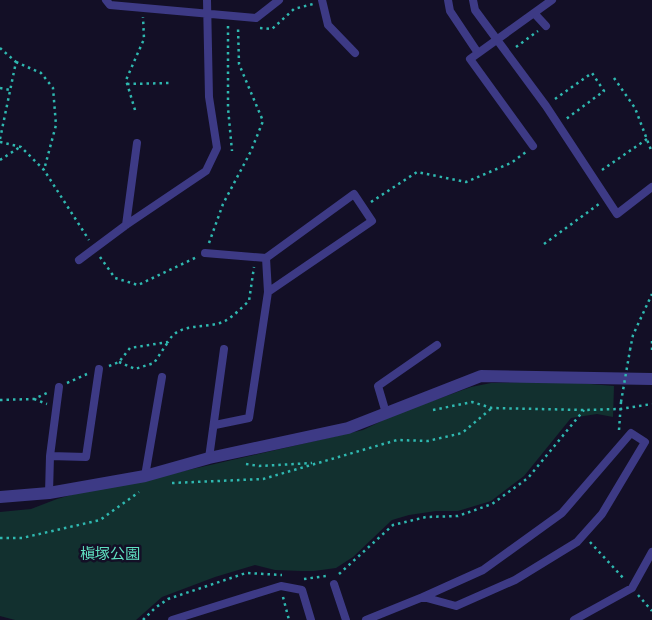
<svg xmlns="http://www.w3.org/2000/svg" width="652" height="620" viewBox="0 0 652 620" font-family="'Sofia Sans Condensed','Noto Sans JP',sans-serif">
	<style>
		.green { fill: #12302f }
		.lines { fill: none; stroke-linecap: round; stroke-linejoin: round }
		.path { stroke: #2fb8b0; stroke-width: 2.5; stroke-dasharray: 2.5 4; stroke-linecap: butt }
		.lane { stroke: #3d3a85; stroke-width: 8 }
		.street { stroke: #3d3a85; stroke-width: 12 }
		.path-bridge { stroke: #2fb8b0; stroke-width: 2.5; stroke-dasharray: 2.5 4; stroke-linecap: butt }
		.labels { text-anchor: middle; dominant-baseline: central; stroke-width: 5; stroke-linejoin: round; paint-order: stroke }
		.park-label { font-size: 15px; fill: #5fe0c0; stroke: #130f26 }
	</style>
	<rect width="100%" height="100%" fill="#130f26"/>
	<path class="green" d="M524,382H567L614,386L613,417L597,414L571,418L524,476L491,501L458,511H436L409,515L392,520L353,557L336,568L314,571H302L275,570L255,565L215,577L162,597L136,620H15L0,616V512L31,509L57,499L85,491L162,476L363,430L396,414L471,387L491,383Z"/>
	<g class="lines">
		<path class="path" d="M228,26V108L232,151
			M260,28L272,29L294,9L313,4
			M516,47L538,31
			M16,62L41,73L53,88L56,125L44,170
			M614,78L635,108L651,150
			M127,84L171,83
			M0,88L10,90
			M555,99L592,73L604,91L566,119
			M135,110L126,80L144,39L143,17
			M0,139L16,62L0,48
			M0,142L21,147L44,170L89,240
			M0,160L20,147
			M602,170L647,139
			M371,202L417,172L466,182L511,163L526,152
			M209,243L223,204L251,151L263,121L239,64L238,27
			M544,244L599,204
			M100,257L115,278L138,285L197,257
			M652,341V351
			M630,350L633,335L652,294
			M119,362L135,369L154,363L168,342
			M109,366L119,362L130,348L168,342C179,321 206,330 225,321C233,317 242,307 249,301L254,267
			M67,383L87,374
			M34,399L47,404
			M0,400L34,399L49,392
			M433,410L472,402L492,408L584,410L620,409L652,404
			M619,430L621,402
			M246,464L259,466L312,463
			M172,483L263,479L397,440L428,441L462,433L492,408
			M0,538H22L100,520L139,492
			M590,542L625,580
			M339,574L393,525L426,517L458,516L492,504L528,478L584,410
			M304,579L326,576
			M638,595L652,611
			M283,597L289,620
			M143,620L155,608L168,599L246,573L282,575"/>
		<path class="lane" d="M106,0L110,5L256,18L279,0
			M322,0L328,25L355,53
			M448,0L450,11L478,53
			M473,0L475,10L546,106L617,214L652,187
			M534,13L546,26
			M533,146L470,59L552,0
			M126,225L137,143
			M205,253L266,258
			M79,260L126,225L206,171L217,148L209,97L207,0
			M386,413L378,386L437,345
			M215,425L249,418L268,292L372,221L354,194L266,258L268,292
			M50,456L86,457L99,369
			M209,458L224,349
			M145,476L162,377
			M49,493L50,456L59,387
			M334,584L346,620
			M172,620L281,586L302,590L311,620
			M366,620L423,597L483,570L562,513L631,433L645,442L602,514L577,542L515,580L456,606L423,597
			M574,620L632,588L652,552"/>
		<path class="street" d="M0,497L49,493L145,476L209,458L348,428L481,376L652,379"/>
		<path class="path-bridge" d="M621,402L630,350"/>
	</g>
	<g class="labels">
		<g class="park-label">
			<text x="110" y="554">槇塚公園</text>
		</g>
	</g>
</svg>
